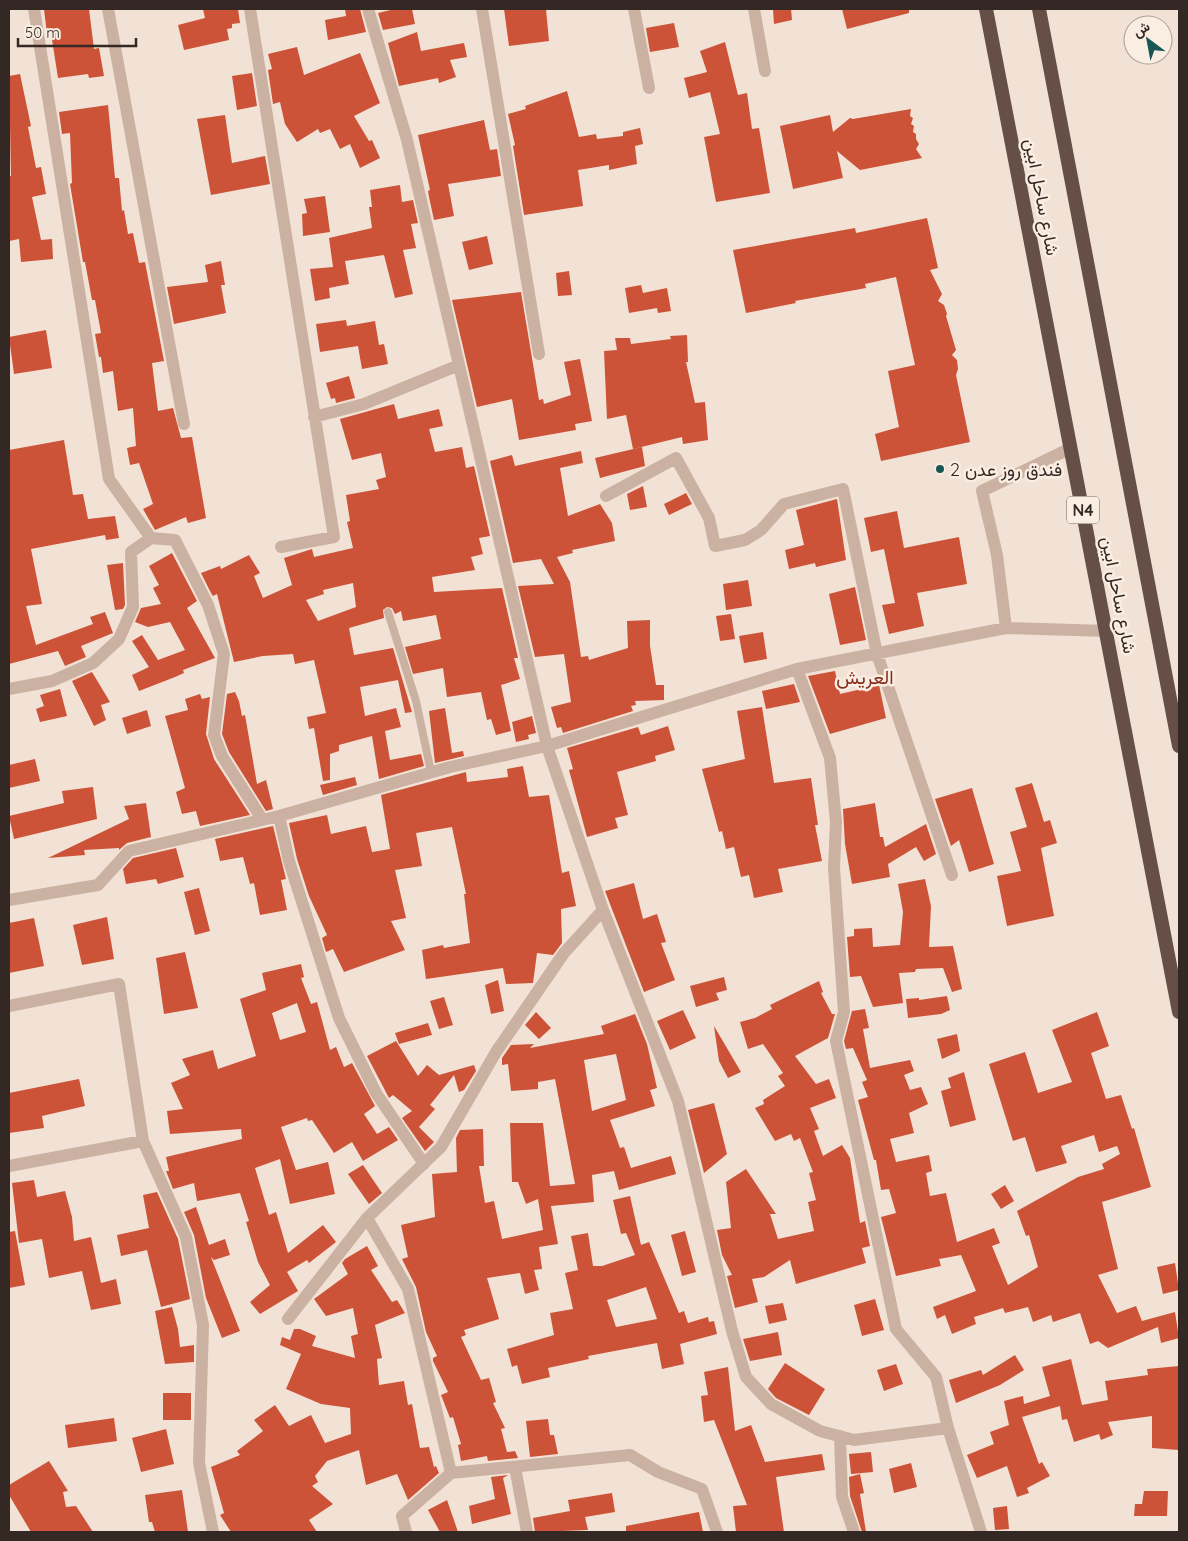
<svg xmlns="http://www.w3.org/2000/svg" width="1188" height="1541" viewBox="0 0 1188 1541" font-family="Quicksand,Vazirmatn,sans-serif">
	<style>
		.building { fill: #cc5238; fill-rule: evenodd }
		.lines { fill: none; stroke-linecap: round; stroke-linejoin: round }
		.service { stroke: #cab1a1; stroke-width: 8 }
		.minor { stroke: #cab1a1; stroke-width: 12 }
		.trunk { stroke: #664f47; stroke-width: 14 }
		.poi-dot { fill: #185656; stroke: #faede1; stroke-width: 2 }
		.labels { text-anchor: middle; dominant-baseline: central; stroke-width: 5; stroke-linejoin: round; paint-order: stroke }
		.shield { fill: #faede1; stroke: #6f635d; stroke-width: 1 }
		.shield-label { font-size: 16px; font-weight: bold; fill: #332824 }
		.street-label { font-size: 18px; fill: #332824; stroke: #faede1 }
		.poi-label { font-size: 18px; fill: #332824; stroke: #faede1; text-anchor: start }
		.neighbourhood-label { font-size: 19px; fill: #862c19; stroke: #faede1 }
	</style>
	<rect width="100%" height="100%" fill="#f2e2d5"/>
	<path class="building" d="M44,9H89L94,49L99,48L104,76L89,78L88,74L58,78L51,33L47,34Z
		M203,9H238L240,23L232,24V28L227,29L229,40L184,50L178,25L205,18Z
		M345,9H360L366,32L328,40L325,20L346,16Z
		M395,9H412L415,24L383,30L378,13Z
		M504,9H546L549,41L509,46Z
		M773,9H791L792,20L774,24Z
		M842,9H909V13L847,29Z
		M674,23L679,47L650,52L646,28Z
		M417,32L421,51L464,43L467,57L450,60L456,77L439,83L438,78L399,86L388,43Z
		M725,42L738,95L747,93L752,129L759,128L770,193L716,202L704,137L720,134L710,92L689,98L684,78L707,72L700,51Z
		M297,47L304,75L360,53L380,103L354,116L369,141L372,140L380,158L360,168L350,144L340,149L330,129L320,133L318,129L297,142L285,124L280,102L273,104L268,70L272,69L268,54Z
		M252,73L257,106L237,110L232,76Z
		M20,74L31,126L28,127L36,168L41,167L46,194L32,197L41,240L52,239L53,259L21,262L19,239L9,241V176H11L9,76Z
		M567,91L579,137L596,134L597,139L623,136V132L640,128L643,144L635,146L637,164L609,170V165L578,170L583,206L524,215L513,146L515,145L508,114L526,109L525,106Z
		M108,105L115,178H119L122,211L124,210L128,234L133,233L139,263L145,262L164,361L152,363L158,411L173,408L181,438L192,437L206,518L188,523L186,517L155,530L143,509L153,504L139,463L130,465L127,448L136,446L133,408L118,411L113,371L103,373L101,357H99L95,334L101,333L95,300H92L85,262H83L70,184L72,183L70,133L62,134L59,112Z
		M911,109L910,116L913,118L911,124L914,126L913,132L916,134V139L919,144L916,149L922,158L860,170L837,151L843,178L793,189L780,126L830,115L833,132L850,118L853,119Z
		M225,115L232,163L265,156L270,184L211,195L197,119Z
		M484,120L490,150L497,149L501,176L448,184L454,216L434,220L429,197L428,191L430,190L418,135Z
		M400,185L402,202L413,200L418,223L411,224L416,248L403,250L413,294L395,298L384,255L345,261L349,284L329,288L330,298L315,301L310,269L333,267L329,238L372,228L369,207H372L370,190Z
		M325,196L330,232L303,236L302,214L307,213L304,199Z
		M927,218L938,268L930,270L942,294L938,301L944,305L947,314L946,316L956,350L952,355L957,360L958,369L956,375L970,442L881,461L875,434L899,427L888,371L915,365L896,277L865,284L866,288L795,301L796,303L746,313L733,250L855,228L856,233Z
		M487,236L493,264L469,270L462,242Z
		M221,261L225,285H221L226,313L174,324L167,287L208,282L205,265Z
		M569,271L572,295L558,296L556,273Z
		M641,285L643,293L667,288L671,311L658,313L657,308L629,313L625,288Z
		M521,292L539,400L543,399L544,404L571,395L564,362L580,359L592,421L575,424L576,430L519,440L512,399L477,407L452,300Z
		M346,320L347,326L375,321L379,345L384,344L388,364L362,369L358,346L320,352L316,324Z
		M46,330L52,368L14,374L9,337Z
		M687,335L688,362H686L695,403L705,402L708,440L683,444L682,437L633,449L626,415L607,419L604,351L617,350L615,338H630L631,344L671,339L670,336Z
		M349,376L355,398L336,403L335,398L331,399L326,383Z
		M394,404L398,419L439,409L443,426L429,429L435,452L462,447L466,468L474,466L490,536L479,538L483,554L471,557L475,570L432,577L434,592L502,588L518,658H514L520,679L501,685L511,731L496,735L491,719L487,720L481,692L447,697L443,668L413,674L405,647L441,639L436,615L403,621L401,611L395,614L392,608L387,607L383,610L384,618L349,628L354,655L393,648L412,712L405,713L398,680L360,687L365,716L396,708L401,727L385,731L390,760L421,754L424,766L379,779L372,736L339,745V751L330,754V780L323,781L314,728L309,729L307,717L326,713L314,660L295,664L293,654L263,656L234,662L217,594L213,596L211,593L201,573L220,566L221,569L249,555L260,573L254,576L263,598L292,585L284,558L312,549L314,557L353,548L347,522L350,521L346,495L379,489L376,480L386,477L381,453L352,460L340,419ZM353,583L356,607L318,621L306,600L324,594L323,590Z
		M64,440L73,495L83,494L88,519L115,516L119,538L106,540L105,535L31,549L42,604L26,606L36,645L93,624L90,617L105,612L113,633L81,646L86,657L65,666L58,651L9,664V450Z
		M642,447L645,466L600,478L595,458Z
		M581,451L583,463L560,468L568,516L600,504L612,523L615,541L572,550L573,553L557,557L570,582L581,657L588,656L589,660L628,648L627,621L650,620V646L656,685H664V700L635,701L636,705L631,706L633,711L563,733L561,727L557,728L551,707L571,702L564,654L535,657L518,586L554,584L541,559L513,563L490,461L512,455L515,466Z
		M643,486L647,507L630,510L627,494Z
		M686,493L692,504L669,515L664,504Z
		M837,499L846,560L816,567L815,563L789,569L785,550L804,545L796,510Z
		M897,511L904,548L959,537L967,584L917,593L924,626L889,634L882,605L895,603L884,549L871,552L864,518Z
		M172,553L197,601L187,608L215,658L183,670L184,673L175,677L139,691L132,675L149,667L132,641L142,635L158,660L185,650L170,622L148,627L135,622L141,608L161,604L153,588L159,585L149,566Z
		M123,563L125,605L123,609L115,610L107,565Z
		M748,580L752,606L726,610L723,584Z
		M855,587L866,640L840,645L829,594Z
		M731,614L735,639L720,641L716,616Z
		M763,632L767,659L744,663L739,636Z
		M835,671L840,694L879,685L886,718L830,734L808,676Z
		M92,672L110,702L101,705L106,720L94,726L72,681Z
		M794,684L800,702L766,709L762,691Z
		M60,689L67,716L40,722L36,709L44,706L40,695Z
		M235,692L239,701L242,716L245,715L257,784L266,780L273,809L266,811L229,752L222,734L227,694Z
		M200,694L202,699L210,697L206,734L214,759L250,815L200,826L196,811L182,814L176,792L185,788L165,716L188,710L185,699Z
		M762,707L774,783L811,778L818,825H815L822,861L778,869L783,892L754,898L749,875L741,877L734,847L726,849L722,831L719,832L702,769L745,759L737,711Z
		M445,708L452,753L463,751L464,756L435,763L429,711Z
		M147,710L151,726L127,734L122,718Z
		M532,716L536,733L528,735L529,739L516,742L512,722Z
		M668,726L675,750L655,756L656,761L617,772L628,815L615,818L618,828L587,837L569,770L573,769L567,748L638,727L641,735Z
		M35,759L40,781L9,788V765Z
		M523,766L529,797L549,795L562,873L569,871L576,906L561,909L562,943L553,955L537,953L533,983L506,984L503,968L426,979L422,950L443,945L444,948L470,943L464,894H466L452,827L416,833L422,866L395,870L406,918L391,921L405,950L344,972L333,949L326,952L322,938L327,935L309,896L297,859L289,823L327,815L331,834L366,826L372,852L390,849L381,795L466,772L467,782L508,777L507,769Z
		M355,777L357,785L323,795L320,785Z
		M1032,783L1044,822L1050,820L1057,843L1041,848L1054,916L1007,926L997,876L1021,871L1010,832L1027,827L1015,788Z
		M93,787L97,819L14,839L9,816L64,803L62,791Z
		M972,788L994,864L969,872L959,840L951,846L935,799Z
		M146,803L151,837L127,843L119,850V848L84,850L85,855L48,858L129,819L124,806Z
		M875,803L880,837H883L885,847L926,824L936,854L924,861L916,847L888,864L890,877L852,884L845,844L843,809Z
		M273,826L286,879L281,880L287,910L260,915L254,883L250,884L243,857L220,861L215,839Z
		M176,848L184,877L158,884L156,879L126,884L123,869L133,858Z
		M925,879L931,906L929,947L953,946L962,989L952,992L943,968L916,969L915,972L899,973L903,1003L873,1007L861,976L850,977L847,937L854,936V929L872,928L873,947L900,945L903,912L898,884Z
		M634,883L643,919L657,914L666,942L661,943L675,980L644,992L605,891Z
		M199,888L210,931L195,935L184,892Z
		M107,917L114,959L82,965L73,925Z
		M34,918L44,966L9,973V923Z
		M185,952L198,1008L164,1014L156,958Z
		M301,964L304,977L301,978L311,1004L317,1002L330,1050L336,1047L344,1067L352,1063L375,1106L364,1114L377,1134L389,1127L398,1140L363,1161L352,1142L334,1153L312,1120L308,1121L307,1118L281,1127L296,1170L328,1162L335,1194L290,1204L280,1159L255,1168L269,1215L276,1212L288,1253L323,1225L336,1242L309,1263L307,1260L287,1272L298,1291L260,1314L250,1302L270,1285L258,1262L246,1222L249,1221L240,1193L197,1201L194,1183L173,1189L166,1171H169L166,1157L242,1139L241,1129L170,1134L167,1111L183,1109L171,1083L190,1075L182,1059L213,1050L218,1069L256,1056L240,999L266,990L262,973ZM297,1003L306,1032L280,1040L272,1013Z
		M724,977L727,990L716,993L719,1000L696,1007L690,986Z
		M498,980L504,1011L491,1014L485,985Z
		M819,981L823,992L821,993L832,1014H835L828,1038L795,1056L816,1084L829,1079L836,1098L810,1108L819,1129L814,1131L823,1156L842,1145L850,1158L860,1223L865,1221L870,1246L862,1248L866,1263L796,1284L790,1260L764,1277L752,1279L758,1302L735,1308L727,1276L732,1275L722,1255L717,1230L731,1228L726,1182L746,1169L776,1214H770L778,1239L814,1231L808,1202L816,1200L809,1173L813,1172L800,1138L794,1141L791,1134L775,1141L755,1108L764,1104L763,1100L785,1086L778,1076L783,1073L763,1044L748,1049L740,1022L755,1018L772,1009L770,1005Z
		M947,996L950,1010L941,1014L908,1018L906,999L919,998V1000Z
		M444,997L453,1025L439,1029L430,1001Z
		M865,1009L869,1028L863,1029L870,1068L910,1060L914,1071L904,1075L910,1090L921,1087L928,1104L909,1113L914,1133L890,1139L896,1162L929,1155L932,1171L926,1173L930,1196L946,1193L957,1242L994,1228L1000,1243L992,1246L1008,1285L1038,1267L1029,1235L1026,1236L1017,1211L1078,1177L1104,1169L1102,1164L1120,1154L1117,1146L1099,1152L1094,1135L1061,1146L1067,1163L1036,1172L1025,1137L1013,1141L989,1064L1025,1052L1038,1093L1072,1082L1052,1030L1097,1012L1109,1046L1091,1053L1106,1099L1121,1095L1132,1129L1134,1128L1151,1187L1102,1202L1118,1269L1098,1275L1117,1313L1136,1306L1142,1321L1175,1312L1179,1338L1161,1343L1158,1327L1108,1348L1098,1341L1090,1344L1080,1313L1053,1322L1051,1315L1033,1322L1028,1307L1005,1313L1003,1308L974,1317L976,1324L952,1334L945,1315L937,1319L933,1307L976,1291L961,1255L939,1259L941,1266L896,1276L881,1217L896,1213L889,1189L881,1190L876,1160H874L858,1100L868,1097L862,1082L867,1080L853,1048L846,1049L844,1041L852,1011Z
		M683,1010L696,1038L670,1050L657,1021Z
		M536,1012L551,1028L539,1039L525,1025Z
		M635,1014L647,1044L657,1088L650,1090L655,1106L610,1120L620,1148L624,1147L631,1168L671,1156L676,1174L619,1190L614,1171L592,1175L594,1202L551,1206L558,1244L539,1247L542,1269L534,1270L539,1290L525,1294L520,1273L487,1278L499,1319L464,1330L466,1335L461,1337L481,1380L489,1378L496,1402L493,1403L505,1428L501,1429L507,1452L515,1451L518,1458L488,1461L487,1456L461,1461L458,1445L461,1444L453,1417L450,1418L441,1395L448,1392L433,1361V1358L437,1356L426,1332L416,1287L402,1259L408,1257L401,1225L435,1217L432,1174L457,1172L456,1138L460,1130L483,1129L484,1166H479L485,1203L494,1201L502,1239L543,1230L538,1199L526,1204L518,1182H512L510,1123H543L550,1186L575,1184L555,1079L538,1082V1089L511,1091L508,1064L502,1065V1058L511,1045L534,1044L530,1048L604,1034L601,1026ZM616,1054L626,1100L592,1111L584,1060Z
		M428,1023L432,1035L399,1044L395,1033Z
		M714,1026L741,1072L728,1078L719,1061Z
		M957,1034L960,1051L942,1059L937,1039Z
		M396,1041L418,1076L427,1065L439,1075L474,1065L476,1071L464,1090L459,1092L454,1075L430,1105L435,1109L419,1127L434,1142L425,1151L402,1118L412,1111L393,1095L389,1098L367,1056Z
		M964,1072L976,1120L950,1127L941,1091L951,1088L948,1078Z
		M79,1079L85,1106L42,1116L44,1128L9,1133V1093Z
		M714,1103L727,1154L704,1173L688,1110Z
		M363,1165L382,1193L369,1204L348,1174Z
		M34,1180L37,1197L65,1191L72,1217L74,1241L91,1237L101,1283L116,1279L121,1304L91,1310L82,1271L49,1278L42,1239L19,1243L12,1183Z
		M1005,1185L1014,1201L1001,1209L991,1194Z
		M157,1192L178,1239L190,1299L161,1307L147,1250L121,1256L117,1235L149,1228L143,1195Z
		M630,1196L641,1245L649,1242L679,1313L684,1311L688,1323L708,1317L709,1322L714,1321L717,1334L680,1344L684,1364L662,1369L657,1343L588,1356L589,1359L548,1368L550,1377L522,1384L517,1365L512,1367L507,1349L554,1335L550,1313L573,1309L565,1273L578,1270L571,1236L588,1233L593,1266H602L635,1255L626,1233L621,1234L613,1200ZM646,1287L657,1319L616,1327L607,1300Z
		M196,1207L209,1245L225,1239L230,1255L214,1260L211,1257L240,1331L222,1338L206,1298L194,1235L184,1212Z
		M15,1231L25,1285L9,1288V1232Z
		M685,1231L696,1272L682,1276L671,1235Z
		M367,1246L378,1266L371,1270L392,1302L397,1300L405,1313L375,1325L382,1358L377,1359L379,1385L404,1381L408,1405L412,1404L420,1448L429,1447L434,1467L436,1466L439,1473L408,1500L397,1474L366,1485L359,1450L327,1461L315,1476L318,1482L312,1486L333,1504L309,1520L317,1532H231L220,1515L224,1513L211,1467L240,1455L237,1451L263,1431L254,1420L275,1405L289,1426L311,1415L325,1443L351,1434L350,1408L321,1404L286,1389L301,1354L280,1345L282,1337L290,1340L294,1329H300L316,1336L312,1346L355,1358L351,1336L358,1334L353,1308L326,1316L314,1299L348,1274L342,1263L345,1259Z
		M1175,1263L1179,1290L1163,1294L1157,1267Z
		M875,1299L884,1330L862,1336L854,1305Z
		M783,1303L787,1320L769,1324L765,1306Z
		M172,1307L178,1329L180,1347L194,1345V1362L165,1364L155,1311Z
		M778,1332L782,1355L750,1361L743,1339Z
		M1015,1355L1024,1370L1000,1385L956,1403L949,1380L981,1370L983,1375Z
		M1071,1359L1082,1405L1108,1400L1105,1381L1148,1375L1147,1369L1179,1366V1450L1152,1448V1416L1108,1422L1113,1435L1101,1440L1099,1434L1074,1442L1067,1419L1062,1420L1060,1406L1022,1417L1039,1464L1042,1462L1050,1476L1027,1488L1029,1493L1017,1497L1007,1466L977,1478L967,1455L994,1444L990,1432L1009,1425L1004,1401L1023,1396L1024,1404L1050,1396L1042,1367Z
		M785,1363L825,1389L809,1415L776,1398L768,1389Z
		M896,1364L903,1384L884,1391L877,1370Z
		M728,1367L735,1431L751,1425L765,1462L822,1454L825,1470L776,1477L784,1532H736L733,1506L747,1505L714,1420L704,1422L701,1396L708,1395L704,1372Z
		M163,1393H191V1420H163Z
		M114,1418L117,1441L68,1448L65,1425Z
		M548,1419L550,1435H554L558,1454L530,1457L526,1421Z
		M166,1429L174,1464L141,1472L132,1438Z
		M871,1452L873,1472L851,1474L849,1454Z
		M49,1461L68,1491L63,1492L66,1507L76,1506L93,1532H31L9,1495V1485Z
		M911,1463L917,1487L894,1493L889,1469Z
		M860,1474L864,1493L860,1494L866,1532H862L850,1496L849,1477Z
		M508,1475L503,1478L511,1514L472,1524L469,1506L495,1499L491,1477Z
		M182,1490L188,1532H155L152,1522H149L145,1495Z
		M1144,1491H1168L1167,1516H1134L1135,1504H1142Z
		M612,1493L615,1512L585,1517L588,1530L535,1532L533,1518L570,1511L568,1500Z
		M447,1500L458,1532H440L428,1510Z
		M1007,1506L1009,1529L995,1530L993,1508Z
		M699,1512L703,1532H626V1526Z"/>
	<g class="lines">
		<path class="service" d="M388,612L416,701L431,772"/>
		<path class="minor" d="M34,9L109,479L151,538L175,540L208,605L224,654L214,735L222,756L262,819
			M108,9L184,424
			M250,9L334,537L281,547
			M482,9L539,354
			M634,9L649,88
			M754,9L765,71
			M314,417L364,404L459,365
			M1071,448L982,491L997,555L1006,628L1107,631
			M606,496L676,458L709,518L715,546L745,540L761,530L784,504L843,489L877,654L952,875
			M797,669L830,758L836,822L834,868L844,1012L836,1041L896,1329L936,1377L948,1428L981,1532
			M9,689L52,681L93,663L119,639L133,607L131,552L151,538
			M279,816L289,861L339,1018L376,1093L424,1164
			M9,900L98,885L129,851L279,816L450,767L547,746L797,669L1006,628
			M603,910L678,1101L732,1331L746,1377L771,1404L820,1431L854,1440L948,1428
			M9,1006L119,984L143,1141L186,1237L203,1325L199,1463L213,1532
			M9,1166L143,1141
			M367,1218L408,1289L451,1473L402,1516L406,1532
			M288,1319L367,1218L441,1147L496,1052L564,953L603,910L547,746L407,140L368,9
			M840,1436L842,1497L854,1532
			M515,1467L527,1532
			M451,1473L630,1455L658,1472L702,1489L717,1532"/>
		<path class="trunk" d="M986,9L1179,1012
			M1039,9L1179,746"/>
	</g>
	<circle class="poi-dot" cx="940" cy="469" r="5"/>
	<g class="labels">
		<rect class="shield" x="1067" y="496.5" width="32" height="27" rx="4"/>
		<g class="shield-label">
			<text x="1083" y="510">N4</text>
		</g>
		<g class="street-label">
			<text transform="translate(1042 197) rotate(79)">شارع ساحل ابين</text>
			<text transform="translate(1119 595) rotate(79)">شارع ساحل ابين</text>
		</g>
		<g class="poi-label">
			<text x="950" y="469">فندق روز عدن 2</text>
		</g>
		<g class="neighbourhood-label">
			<text x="865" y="677">العريش</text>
		</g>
	</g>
	<rect width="1188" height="1541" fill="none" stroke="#332824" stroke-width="20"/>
	<g transform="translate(1148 40) rotate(328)"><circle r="24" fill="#faede1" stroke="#aa9e95"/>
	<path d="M0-4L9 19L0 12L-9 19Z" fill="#185656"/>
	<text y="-8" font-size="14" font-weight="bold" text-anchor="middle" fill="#332824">ش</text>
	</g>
	<path d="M18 38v8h118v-8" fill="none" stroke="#332824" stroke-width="2.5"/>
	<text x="25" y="38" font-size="15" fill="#332824" stroke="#faede1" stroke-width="4" paint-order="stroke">50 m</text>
</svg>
